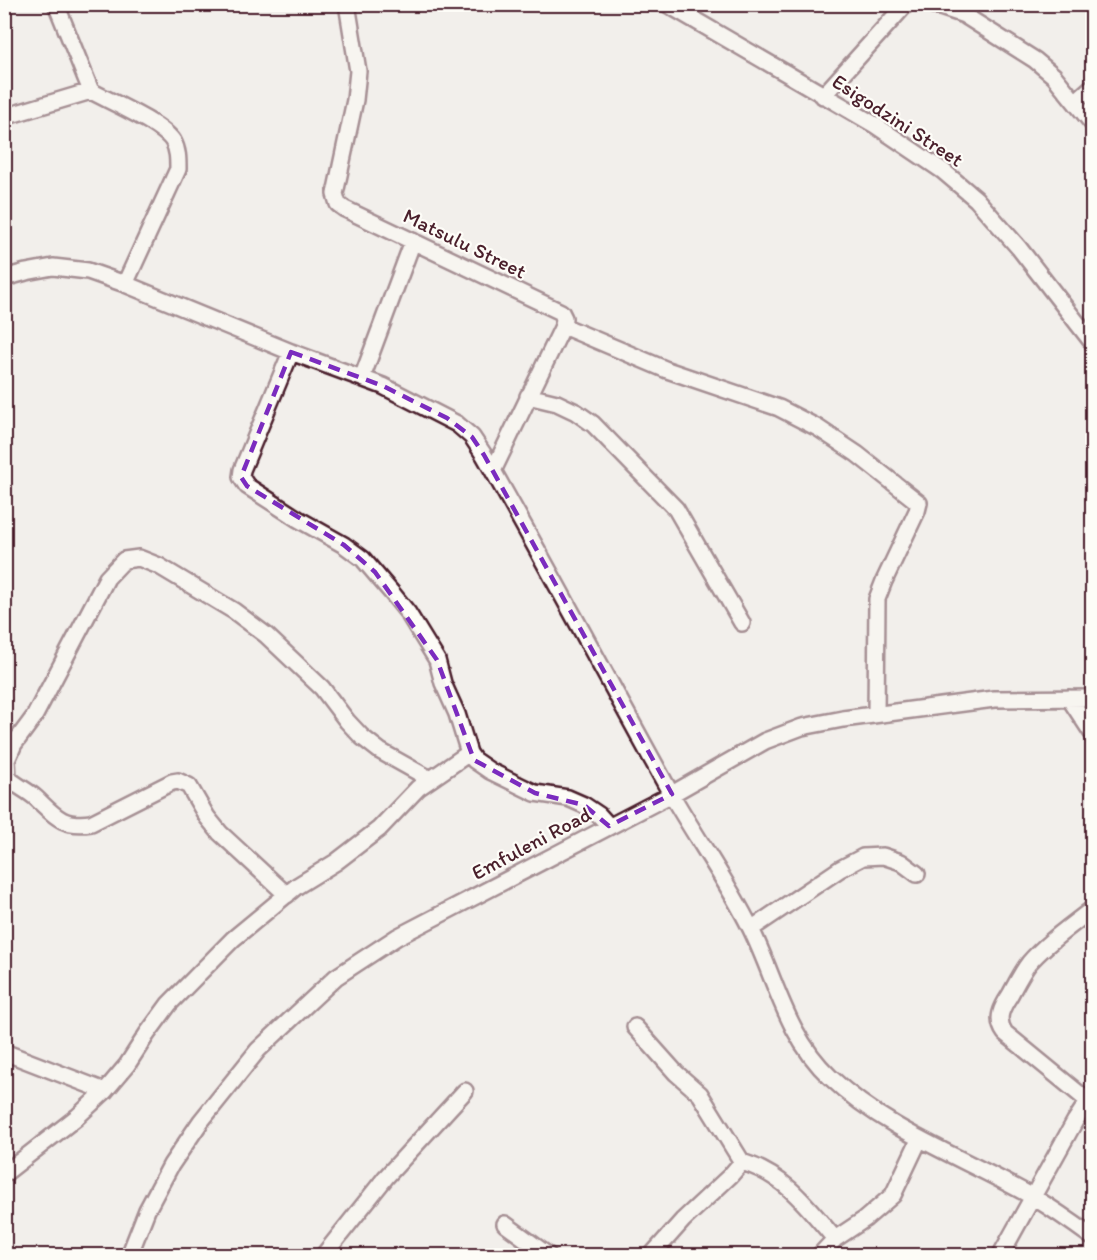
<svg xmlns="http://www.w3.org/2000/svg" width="1097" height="1260" viewBox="0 0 1097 1260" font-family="Itim,sans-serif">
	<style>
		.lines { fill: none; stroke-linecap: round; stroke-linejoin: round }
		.minor-casing { stroke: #4a1f2b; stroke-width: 20 }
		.minor { stroke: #fdfcf7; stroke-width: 15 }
		.marked { fill: none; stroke: #7b2cbf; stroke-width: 4.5; stroke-dasharray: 12 8; stroke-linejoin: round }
		.labels { text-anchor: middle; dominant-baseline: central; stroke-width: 4.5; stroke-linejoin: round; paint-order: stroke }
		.street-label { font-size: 21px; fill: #4a1f2b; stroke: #fdfcf7 }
	</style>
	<rect width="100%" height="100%" fill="#f2efeb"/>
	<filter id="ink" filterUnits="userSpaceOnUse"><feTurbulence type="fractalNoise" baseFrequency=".0167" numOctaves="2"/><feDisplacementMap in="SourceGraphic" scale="12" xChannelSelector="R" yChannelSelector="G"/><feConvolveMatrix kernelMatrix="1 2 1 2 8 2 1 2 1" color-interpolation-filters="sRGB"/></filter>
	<g filter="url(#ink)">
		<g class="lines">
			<g class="minor-casing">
				<path id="minor" d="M56,4L91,91
					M347,4L358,71L355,100L335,194L338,204L345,209L561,312L564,318L563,326L493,471
					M667,4L875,125L943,171L976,199L1019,248L1092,342
					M931,4L964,15L1035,60L1054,76L1092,123
					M823,96L906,4
					M1075,102L1092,87
					M4,117L91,91C111,102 161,123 173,141C178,150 178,159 178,169L125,284
					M4,278L26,272L53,267L88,271L125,284L291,352L383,386L457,424L472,437L484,455C548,567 608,680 670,792C696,838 728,882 751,929C776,980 787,1037 830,1077C888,1132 965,1158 1033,1197C1053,1209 1073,1223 1092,1237
					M563,326L667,370L779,408L818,428L857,454L919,503L917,511L884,581L877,599L876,715
					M291,352L242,470L241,477L247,486L298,519L344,545L363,559L392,593L408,613L437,660L443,683L457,714L469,753L474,760L490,771L535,793L568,798L584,805L599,815L609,826
					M362,378L413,241
					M528,396L557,403L576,412L593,424L676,509L742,623
					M1069,698L1092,733
					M287,895L220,833L207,817L189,786L178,781L172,782L91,823C62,827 55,816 36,798C28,791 17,786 8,778L7,760L14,744L34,717L107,578L124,560L139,558L159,566L234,611L266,635L322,688L347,721L362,737L380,751L430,779
					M751,929L840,869L863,857L883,856L901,862L917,874
					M635,1027L676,1073L700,1094L742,1162
					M4,1052L105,1091
					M1088,1101L1005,1033C995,1019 1002,1007 1010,995C1016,984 1022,972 1029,963C1047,942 1071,926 1092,909
					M4,1174L77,1117L105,1091L127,1065L147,1034L169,1004L233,939L297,886L336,862L379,829L418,788L469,753
					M505,1224L549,1256
					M129,1256L147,1210L171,1165L201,1121L258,1050L336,977L397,937L672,794L765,741L802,727L843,719L994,699L1092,698
					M323,1256L386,1177L465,1091
					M651,1256L683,1220L730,1176L742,1162C785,1175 807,1206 835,1239
					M819,1256L835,1239L865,1219L893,1195L919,1140
					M1000,1256L1075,1121L1092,1095"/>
			</g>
			<use href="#minor" class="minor"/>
		</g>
	</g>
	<path d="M0 0H1097V1260H0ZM291,352L383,386L447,418L472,437L484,455L672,794L609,826L584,805L535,793L474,760L437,660L375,572L344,545L247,486L241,477Z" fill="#f2efeb" fill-opacity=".55" fill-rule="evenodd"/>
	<path class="marked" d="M291,352L383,386L447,418L472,437L484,455L672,794L609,826L584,805L535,793L474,760L437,660L375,572L344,545L247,486L241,477Z"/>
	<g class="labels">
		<g class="street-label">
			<text transform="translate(898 120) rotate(33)">Esigodzini Street</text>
			<text transform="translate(465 243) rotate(26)">Matsulu Street</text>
			<text transform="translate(531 843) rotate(-28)">Emfuleni Road</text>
		</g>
	</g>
	<rect width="1097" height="1260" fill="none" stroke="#fdfcf7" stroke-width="24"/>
	<rect x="12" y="12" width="1073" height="1236" fill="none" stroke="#4a1f2b" stroke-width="2" filter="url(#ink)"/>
</svg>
